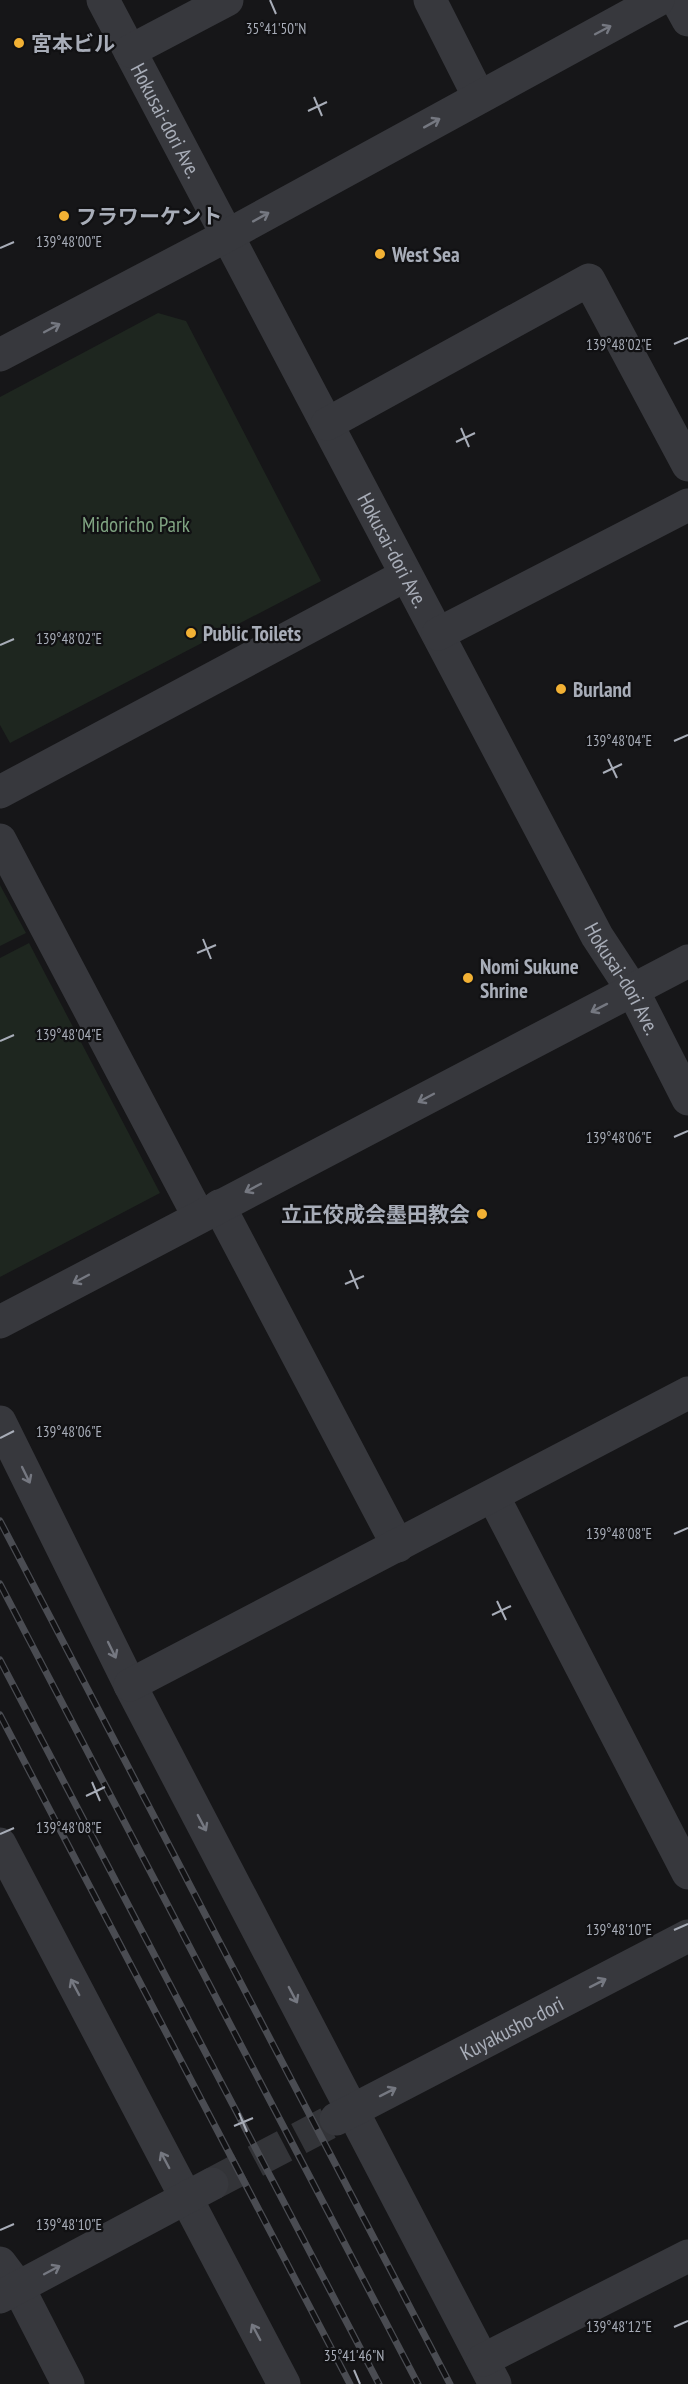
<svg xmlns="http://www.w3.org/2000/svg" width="688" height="2384" viewBox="0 0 688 2384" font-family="'PT Sans Narrow','Noto Sans JP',sans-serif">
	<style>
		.green { fill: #1e261f }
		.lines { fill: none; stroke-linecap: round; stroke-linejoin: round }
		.minor-tunnel { stroke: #333438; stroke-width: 33; stroke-dasharray: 33 16; stroke-linecap: butt }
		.minor { stroke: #37383d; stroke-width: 33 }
		.rail-casing { stroke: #4a4c52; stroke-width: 7 }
		.rail { stroke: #111113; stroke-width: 4.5; stroke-dasharray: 14; stroke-linecap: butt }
		.oneway { stroke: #757881 }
		.ticks { fill: none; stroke: #a8adb8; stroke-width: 2 }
		.poi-dot { fill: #f2b134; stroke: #111113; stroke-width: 2 }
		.labels { text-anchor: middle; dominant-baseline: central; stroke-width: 4.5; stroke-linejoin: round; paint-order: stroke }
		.poi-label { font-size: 21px; font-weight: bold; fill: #a8adb8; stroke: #111113; text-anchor: start }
		.street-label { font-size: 21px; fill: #a8adb8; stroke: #111113 }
		.park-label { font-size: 21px; fill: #7fa381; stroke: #111113 }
		.ticks-label { font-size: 15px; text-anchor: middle; fill: #a8adb8; stroke: #111113; stroke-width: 4.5; stroke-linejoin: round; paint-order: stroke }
	</style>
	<rect width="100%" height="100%" fill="#161618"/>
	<path class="green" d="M158,313L186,321L321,581L10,743L0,725V397Z
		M0,885L26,933L0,946Z
		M29,943L160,1193L0,1277V958Z"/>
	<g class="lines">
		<path class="minor-tunnel" d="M212,2184L336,2119"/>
		<g class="minor">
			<path id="s1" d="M103,0L597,936L633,991L688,1099"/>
			<path d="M430,0L479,97"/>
			<path d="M677,0L688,20"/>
			<path d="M130,51L227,0"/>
			<path d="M0,355L228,235L658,0"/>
			<path d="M327,424L589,280L688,465"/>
			<path d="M438,634L688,505"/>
			<path d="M0,792L406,575"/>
			<path d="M0,840L199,1217"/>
			<path d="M219,1206L398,1546"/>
			<path d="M0,1322L688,961"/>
			<path d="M0,1422L130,1685L495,2384"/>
			<path d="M493,1496L688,1873"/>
			<path d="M130,1685L688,1393"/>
			<path d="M0,1844L284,2384"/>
			<path id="s2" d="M336,2119L688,1936"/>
			<path d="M0,2263L18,2287L68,2384"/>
			<path d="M0,2297L212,2184"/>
			<path d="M483,2360L688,2256"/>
		</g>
		<g class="rail-casing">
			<path id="rail" d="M0,1521L450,2384
				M0,1584L418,2384
				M0,1660L379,2384
				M0,1715L350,2384"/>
		</g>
		<use href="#rail" class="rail"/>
	</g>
	<defs><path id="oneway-shaft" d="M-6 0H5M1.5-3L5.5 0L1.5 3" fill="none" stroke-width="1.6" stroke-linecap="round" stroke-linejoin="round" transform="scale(1.5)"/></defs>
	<g class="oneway">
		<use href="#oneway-shaft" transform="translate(603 30) rotate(-28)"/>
		<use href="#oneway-shaft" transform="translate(432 123) rotate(-29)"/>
		<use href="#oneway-shaft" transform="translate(261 217) rotate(-29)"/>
		<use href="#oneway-shaft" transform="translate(52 328) rotate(-28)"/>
		<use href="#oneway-shaft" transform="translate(599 1008) rotate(153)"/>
		<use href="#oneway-shaft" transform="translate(426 1098) rotate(152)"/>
		<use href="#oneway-shaft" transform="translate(253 1188) rotate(152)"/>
		<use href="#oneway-shaft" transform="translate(81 1279) rotate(152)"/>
		<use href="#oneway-shaft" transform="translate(26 1475) rotate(64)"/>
		<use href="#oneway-shaft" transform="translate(112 1650) rotate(64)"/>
		<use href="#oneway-shaft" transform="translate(202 1823) rotate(62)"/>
		<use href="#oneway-shaft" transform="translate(598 1983) rotate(-27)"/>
		<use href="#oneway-shaft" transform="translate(75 1987) rotate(-118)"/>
		<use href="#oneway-shaft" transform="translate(293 1995) rotate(62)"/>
		<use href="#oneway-shaft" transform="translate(388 2092) rotate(-27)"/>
		<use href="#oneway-shaft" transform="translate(165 2160) rotate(-118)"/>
		<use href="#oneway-shaft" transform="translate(52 2270) rotate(-28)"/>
		<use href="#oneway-shaft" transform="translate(256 2332) rotate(-118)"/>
	</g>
	<path class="ticks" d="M270,0L276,14M314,97L322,116M308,111L327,102M0,248L14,242M674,344L688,338M461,428L469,447M456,442L475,433M0,645L14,639M674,741L688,735M608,759L617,778M603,773L622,764M203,939L211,959M197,953L216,945M0,1041L14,1035M674,1137L688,1131M350,1270L358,1289M345,1284L364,1276M0,1438L14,1431M674,1534L688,1528M497,1601L506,1620M492,1615L511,1606M92,1782L100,1801M86,1796L105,1787M0,1834L14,1828M674,1930L688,1924M239,2113L247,2132M234,2126L253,2118M0,2230L14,2224M674,2327L688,2321M354,2370L360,2384"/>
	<g class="poi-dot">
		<circle cx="19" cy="43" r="6"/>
		<circle cx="64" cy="216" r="6"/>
		<circle cx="380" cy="254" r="6"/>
		<circle cx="191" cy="633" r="6"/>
		<circle cx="561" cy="689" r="6"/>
		<circle cx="468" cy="978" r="6"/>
		<circle cx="482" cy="1214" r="6"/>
	</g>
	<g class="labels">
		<g class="poi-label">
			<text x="31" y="43">宮本ビル</text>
			<text x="76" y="216">フラワーケント</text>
			<text x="392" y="254">West Sea</text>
			<text x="203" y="633">Public Toilets</text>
			<text x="573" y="689">Burland</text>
			<text x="480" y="966">Nomi Sukune<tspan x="480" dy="24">Shrine</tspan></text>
			<text x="470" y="1214" text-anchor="end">立正佼成会墨田教会</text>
		</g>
		<g class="street-label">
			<text stroke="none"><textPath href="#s1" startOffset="136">Hokusai-dori Ave.</textPath></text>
			<text stroke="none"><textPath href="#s1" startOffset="622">Hokusai-dori Ave.</textPath></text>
			<text stroke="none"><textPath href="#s1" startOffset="1108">Hokusai-dori Ave.</textPath></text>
			<text stroke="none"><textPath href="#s2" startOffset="198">Kuyakusho-dori</textPath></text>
		</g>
		<g class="park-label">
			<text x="136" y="524">Midoricho Park</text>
		</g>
	</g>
	<g class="ticks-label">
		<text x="276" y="34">35°41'50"N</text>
		<text x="69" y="247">139°48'00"E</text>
		<text x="619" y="350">139°48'02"E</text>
		<text x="69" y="644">139°48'02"E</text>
		<text x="619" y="746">139°48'04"E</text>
		<text x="69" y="1040">139°48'04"E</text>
		<text x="619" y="1143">139°48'06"E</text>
		<text x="69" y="1437">139°48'06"E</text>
		<text x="619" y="1539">139°48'08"E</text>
		<text x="69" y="1833">139°48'08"E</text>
		<text x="619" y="1935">139°48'10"E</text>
		<text x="69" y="2230">139°48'10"E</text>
		<text x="619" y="2332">139°48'12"E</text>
		<text x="354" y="2361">35°41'46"N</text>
	</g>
</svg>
